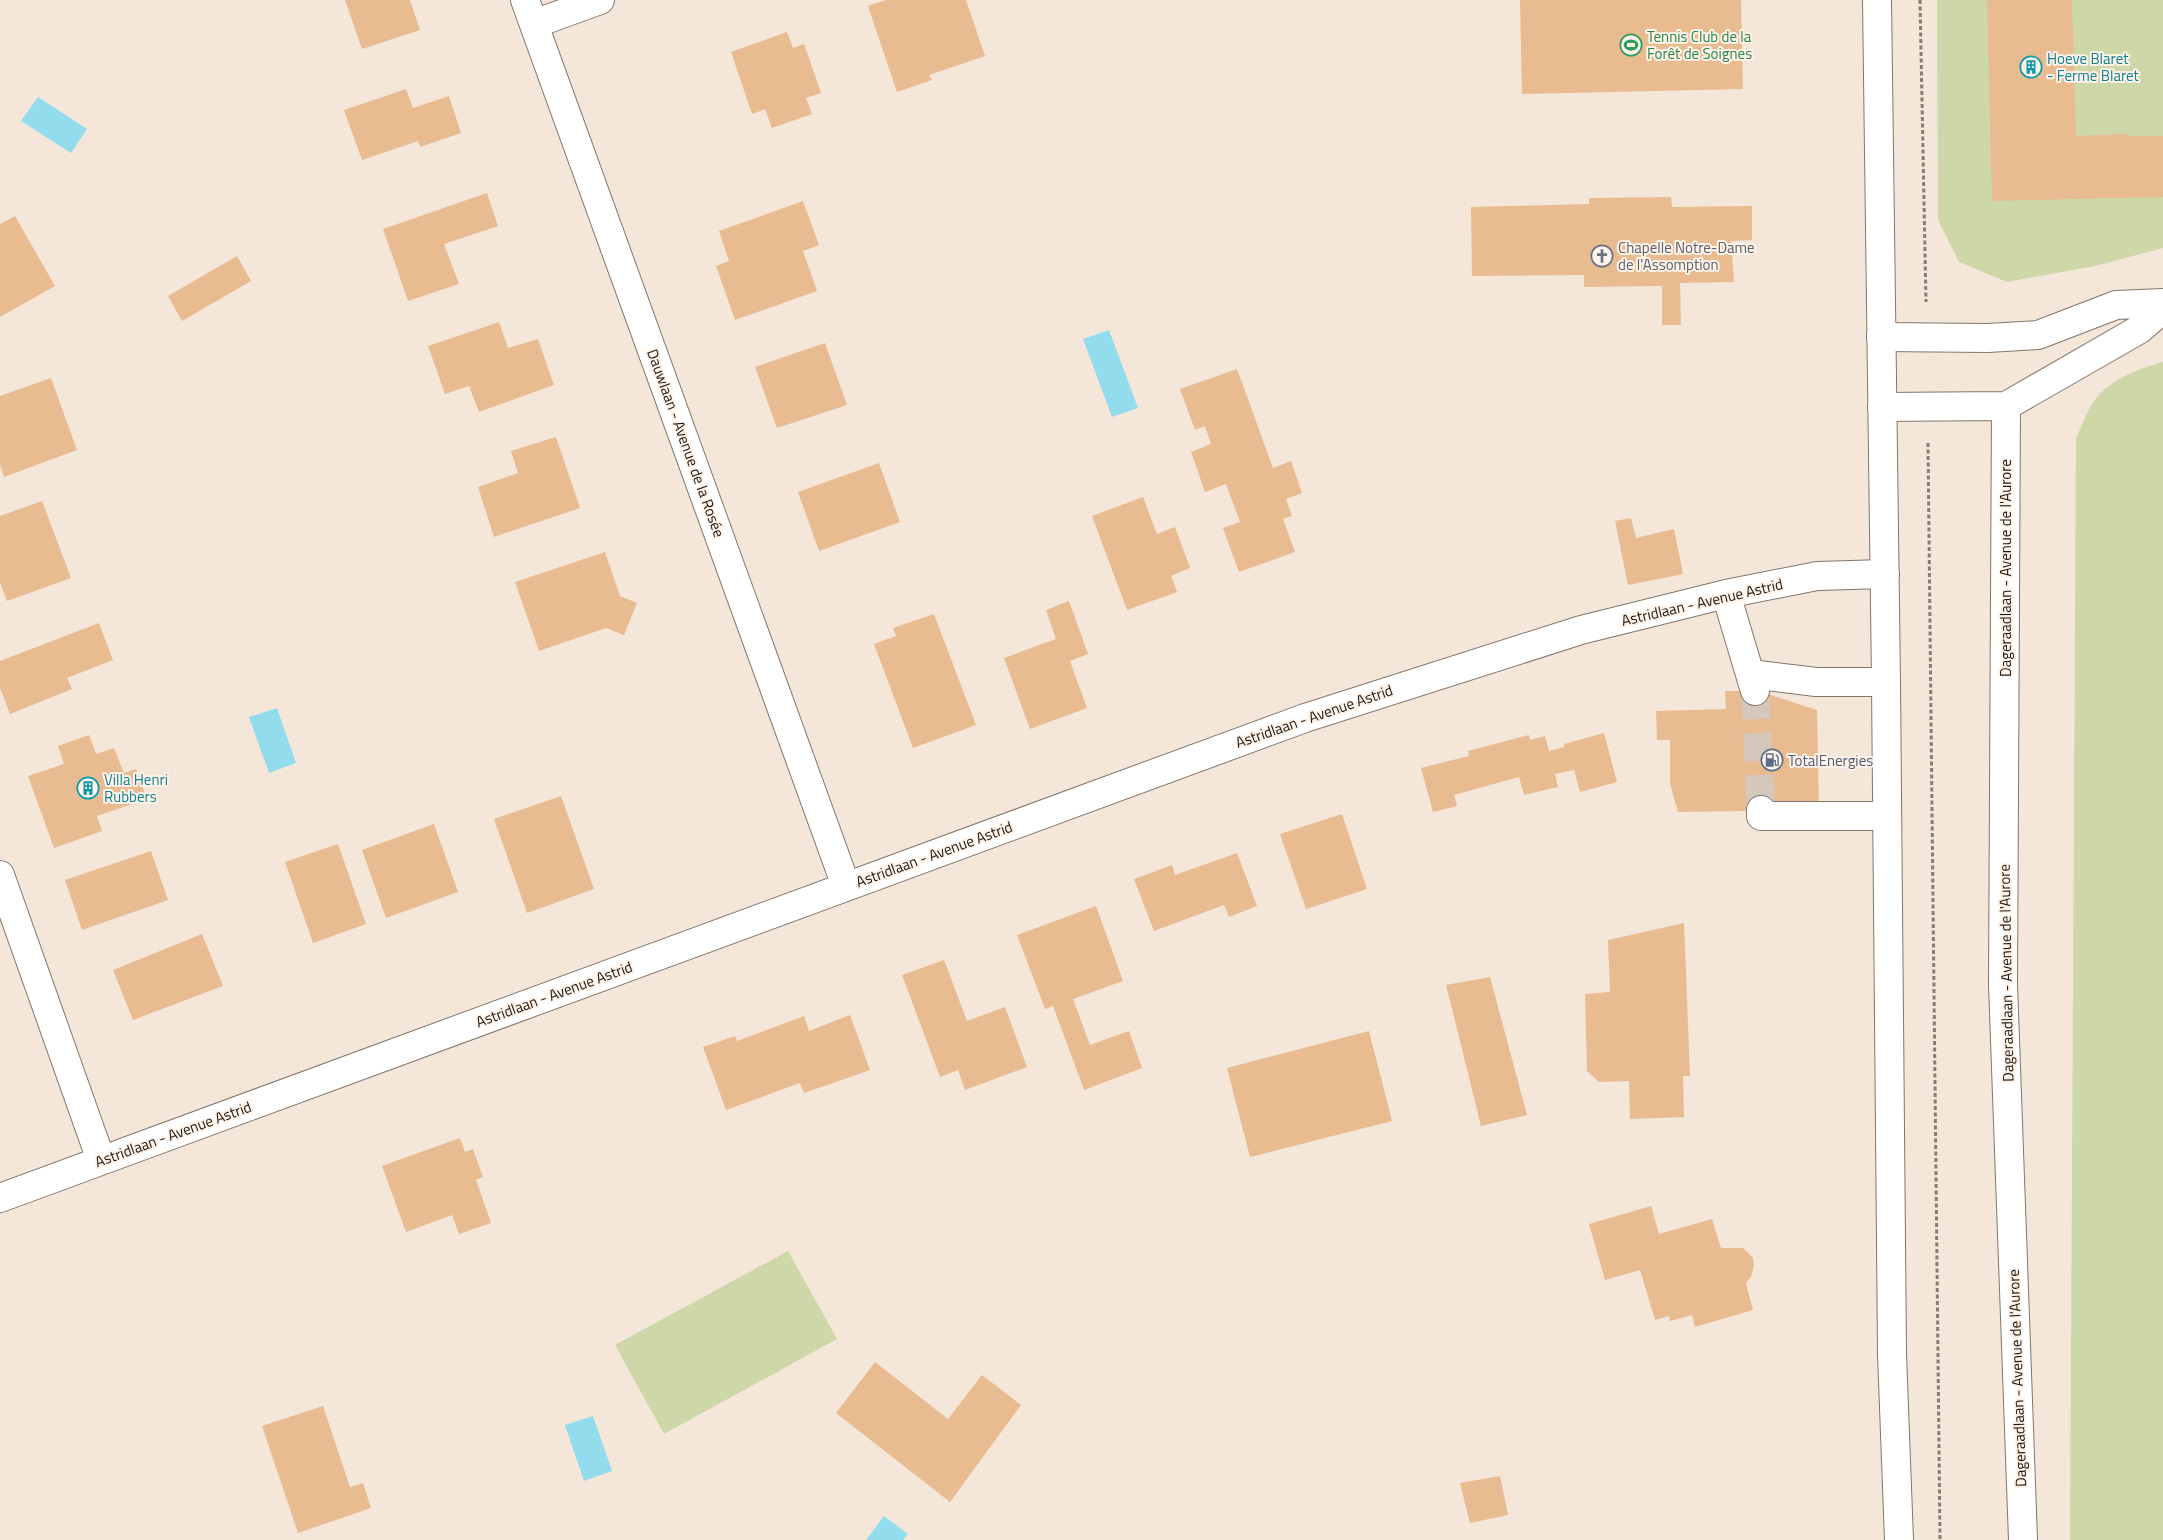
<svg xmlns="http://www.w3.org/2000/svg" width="2163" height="1540" viewBox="0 0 2163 1540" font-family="'Titillium Web',sans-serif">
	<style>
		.green { fill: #cdd7a8 }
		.water { fill: #93dced }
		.building { fill: #e8bb91 }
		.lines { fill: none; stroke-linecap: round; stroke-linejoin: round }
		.minor-tunnel { stroke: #d4c7bb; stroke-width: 28; stroke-dasharray: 28 14; stroke-linecap: butt }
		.minor-casing { stroke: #83766b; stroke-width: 30 }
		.major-casing { stroke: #83766b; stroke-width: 30 }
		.path { stroke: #877d75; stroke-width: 3; stroke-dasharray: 4 2.5; stroke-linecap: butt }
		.minor { stroke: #fff; stroke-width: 28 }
		.major { stroke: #fff; stroke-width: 28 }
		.labels { text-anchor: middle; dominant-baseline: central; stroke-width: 4; stroke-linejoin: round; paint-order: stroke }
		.leisure-label { font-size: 15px; fill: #27864d; stroke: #fff3e9; text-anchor: start }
		.culture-label { font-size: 15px; fill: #0d838f; stroke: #fff3e9; text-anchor: start }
		.worship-label { font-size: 15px; fill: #5b616d; stroke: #fff3e9; text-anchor: start }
		.street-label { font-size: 15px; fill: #1d1814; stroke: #fff3e9 }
		.service-label { font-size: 15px; fill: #4e5e75; stroke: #fff3e9; text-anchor: start }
	</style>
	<rect width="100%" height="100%" fill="#f4e6d9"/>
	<path class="green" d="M1937,0H2163V248L2095,266L2007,282L1959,262L1938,220Z
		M2163,362V1540H2070L2076,438C2081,428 2085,416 2091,406C2105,381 2137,369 2163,362Z
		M788,1251L837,1339L664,1434L615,1345Z"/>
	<path class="water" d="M38,97L87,129L71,153L21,121Z
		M1109,330L1138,408L1112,417L1083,339Z
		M277,708L296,763L269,773L249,717Z
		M593,1416L612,1471L584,1481L565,1425Z
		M884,1516L908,1534L903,1540H866Z"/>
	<path class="building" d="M345,0H410L420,30L362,49Z
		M886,0H966L985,56L929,75L932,80L897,92L868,6Z
		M1520,0H1741L1743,89L1522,94Z
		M1987,0H2072L2076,136L2127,134V136H2163V197L1992,201Z
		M787,32L793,48L804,44L821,93L806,98L812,114L772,128L765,109L752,114L731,52Z
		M406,89L413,108L449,96L461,133L420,147L418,141L362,160L344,110Z
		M487,193L498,226L444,244L459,284L408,301L383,229Z
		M1671,197L1672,207L1752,206V240L1731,241L1734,282L1680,283L1681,325H1662V286L1584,287V275L1472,276L1471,207L1589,204V198Z
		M803,201L819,245L803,251L817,291L735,320L716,266L729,261L719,231Z
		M15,216L55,286L0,317V224Z
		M237,256L251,281L182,321L168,296Z
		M499,322L508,348L538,339L554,385L479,412L469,386L445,394L428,346Z
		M825,343L847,405L777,428L755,367Z
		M1237,369L1273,468L1291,461L1302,493L1286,499L1292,516L1283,519L1295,552L1239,572L1223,528L1240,522L1226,484L1205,492L1191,452L1211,444L1205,426L1195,430L1180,389Z
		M51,378L77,450L4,477L0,465V396Z
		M556,437L580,508L494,537L478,487L518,473L511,451Z
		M879,463L900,522L819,551L798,492Z
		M1143,497L1157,534L1175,527L1190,568L1171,576L1177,592L1127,610L1092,516Z
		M42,501L71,578L7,601L0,582V516Z
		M1631,518L1636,538L1674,529L1683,574L1628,585L1615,521Z
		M605,552L620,596L637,603L624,635L606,628L539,651L515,582Z
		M1069,601L1088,654L1070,661L1087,708L1030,729L1004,658L1056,639L1046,610Z
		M934,614L976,725L913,748L874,644L896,636L893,628Z
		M99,623L113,660L67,678L72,689L10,714L0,688V661Z
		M1725,691H1759L1817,710L1819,810L1678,812L1670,784V740H1657L1656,711L1726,709Z
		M1604,733L1617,782L1580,792L1574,770L1555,774L1558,787L1524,795L1519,777L1454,795L1457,806L1433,812L1421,768L1469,756L1468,751L1529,735L1530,740L1545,736L1549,751L1564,747V744Z
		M89,735L96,754L114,748L124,773L136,769L147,799L97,816L102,831L54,848L28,776L64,764L58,746Z
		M561,796L594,889L527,913L494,819Z
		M1342,814L1367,889L1306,909L1280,834Z
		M434,824L458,892L386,918L362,850Z
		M338,844L366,924L313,943L285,862Z
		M151,851L168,900L82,930L65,880Z
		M1237,853L1257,906L1229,917L1224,905L1154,931L1134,879L1172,865L1175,875Z
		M1096,906L1123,981L1073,999L1090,1045L1129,1031L1142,1068L1084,1090L1053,1006L1045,1009L1017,935Z
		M1684,923L1690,1076H1683L1684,1117L1630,1119L1629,1081L1599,1082L1587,1071L1585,994L1610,992L1608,940Z
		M202,934L223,986L133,1020L113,970Z
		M944,960L967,1021L1005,1007L1027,1067L965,1090L958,1070L940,1077L902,975Z
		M1490,977L1527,1115L1481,1126L1446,985Z
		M850,1015L870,1070L804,1093L800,1083L726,1110L703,1047L735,1036L737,1041L804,1016L809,1031Z
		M1369,1031L1392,1121L1250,1157L1227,1068Z
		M460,1138L465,1152L473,1149L483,1177L476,1180L491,1223L459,1234L452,1215L406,1232L382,1166Z
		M1651,1206L1659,1234L1712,1219L1721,1248H1743L1753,1258L1754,1265L1751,1277L1746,1283L1753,1310L1695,1327L1692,1315L1670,1321L1669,1316L1655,1320L1640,1270L1605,1280L1589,1224Z
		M875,1362L948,1419L982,1375L1021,1405L950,1502L836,1413Z
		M323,1406L350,1487L363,1483L371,1508L298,1533L262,1426Z
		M1500,1476L1508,1515L1470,1523L1460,1483Z"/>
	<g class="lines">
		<path class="minor-tunnel" d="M1755,691L1761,810"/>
		<g class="minor-casing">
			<path id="minor" d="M525,0L846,886
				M534,24L600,0
				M1881,337L1988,338L2038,335L2116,305L2163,303
				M2006,406L2003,984L2023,1540
				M1882,407L2006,406L2140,329L2163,309
				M1726,594L1755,691
				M1750,674L1816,682H1886
				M1761,810V816H1886
				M0,875L101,1160
				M0,1198L1305,718L1581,630L1726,594L1817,576L1885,574"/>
		</g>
		<g class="major-casing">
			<path id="major" d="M1877,0L1886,682L1892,1354L1899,1540"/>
		</g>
		<path class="path" d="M1920,0L1926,302
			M1928,443L1940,1540"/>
		<use href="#minor" class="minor"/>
		<use href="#major" class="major"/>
	</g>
	<defs>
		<g id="stadium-ring" transform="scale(1.125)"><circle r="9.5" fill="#fff3e9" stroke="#2e9e5b" stroke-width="1.5"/><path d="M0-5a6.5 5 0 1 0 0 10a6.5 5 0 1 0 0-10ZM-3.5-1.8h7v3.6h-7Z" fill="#2e9e5b"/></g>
		<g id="building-ring" transform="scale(1.125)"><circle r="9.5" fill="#fff3e9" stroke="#0f9aa8" stroke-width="1.5"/><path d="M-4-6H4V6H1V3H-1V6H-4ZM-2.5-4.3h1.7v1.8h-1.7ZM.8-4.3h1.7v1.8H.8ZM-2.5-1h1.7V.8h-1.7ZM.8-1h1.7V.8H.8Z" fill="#0f9aa8"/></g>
		<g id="church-ring" transform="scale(1.125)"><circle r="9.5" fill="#fff3e9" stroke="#6b7280" stroke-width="1.5"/><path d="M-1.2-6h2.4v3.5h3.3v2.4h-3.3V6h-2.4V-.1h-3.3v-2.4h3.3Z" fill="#6b7280"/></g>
		<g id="fuel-ring" transform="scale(1.125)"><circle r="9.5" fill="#fff3e9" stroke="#5c6f8a" stroke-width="1.5"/><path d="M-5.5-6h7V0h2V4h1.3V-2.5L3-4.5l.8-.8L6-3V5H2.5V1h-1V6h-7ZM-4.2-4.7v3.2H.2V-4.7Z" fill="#5c6f8a"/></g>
	</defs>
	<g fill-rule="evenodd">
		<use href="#stadium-ring" x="1631" y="45"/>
		<use href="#building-ring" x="2031" y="67"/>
		<use href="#church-ring" x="1602" y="256"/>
		<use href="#fuel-ring" x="1772" y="760"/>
		<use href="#building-ring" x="88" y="788"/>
	</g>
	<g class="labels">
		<g class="leisure-label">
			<text x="1647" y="36">Tennis Club de la<tspan x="1647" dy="17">Forêt de Soignes</tspan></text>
		</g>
		<g class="culture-label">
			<text x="2047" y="58">Hoeve Blaret<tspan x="2047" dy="17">- Ferme Blaret</tspan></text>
			<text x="104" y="779">Villa Henri<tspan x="104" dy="17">Rubbers</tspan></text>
		</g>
		<g class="worship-label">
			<text x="1618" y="247">Chapelle Notre-Dame<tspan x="1618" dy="17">de l'Assomption</tspan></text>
		</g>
		<g class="street-label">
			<text transform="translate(686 443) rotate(70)">Dauwlaan - Avenue de la Rosée</text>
			<text transform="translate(2005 568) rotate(-90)">Dageraadlaan - Avenue de l'Aurore</text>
			<text transform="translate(1702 602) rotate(-13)">Astridlaan - Avenue Astrid</text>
			<text transform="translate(1314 716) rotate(-19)">Astridlaan - Avenue Astrid</text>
			<text transform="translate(934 854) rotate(-20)">Astridlaan - Avenue Astrid</text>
			<text transform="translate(2006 973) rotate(-91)">Dageraadlaan - Avenue de l'Aurore</text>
			<text transform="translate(554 994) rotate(-20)">Astridlaan - Avenue Astrid</text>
			<text transform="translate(173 1134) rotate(-20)">Astridlaan - Avenue Astrid</text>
			<text transform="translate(2017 1378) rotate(-92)">Dageraadlaan - Avenue de l'Aurore</text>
		</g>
		<g class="service-label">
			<text x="1788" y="760">TotalEnergies</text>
		</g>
	</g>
</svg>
